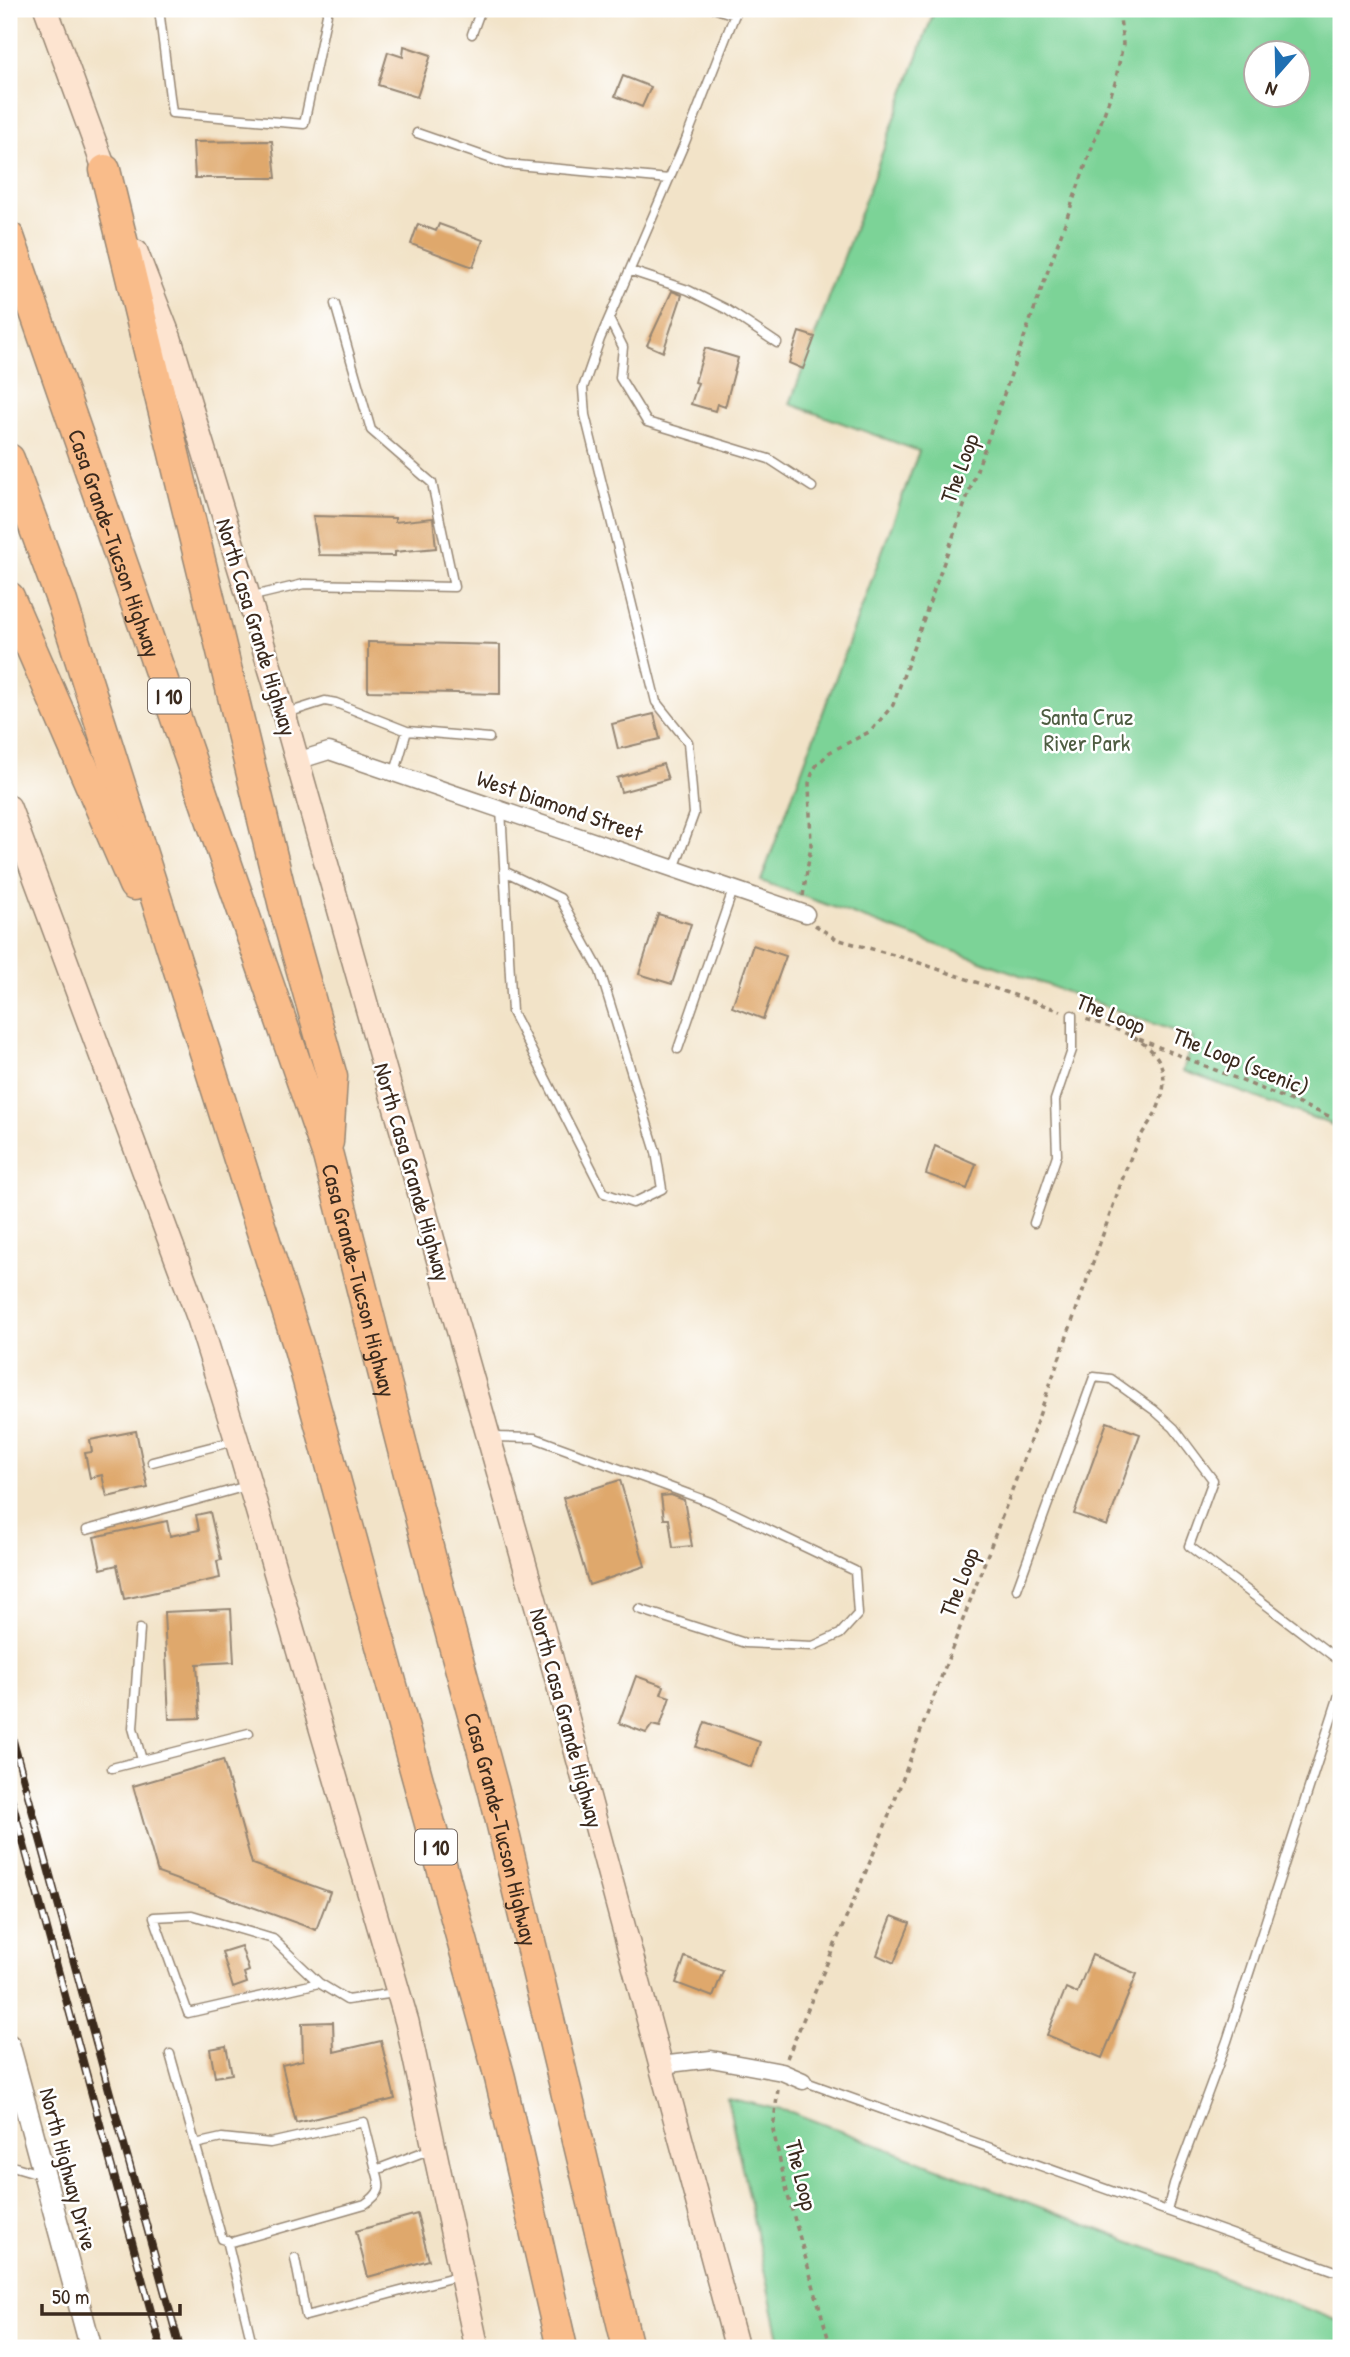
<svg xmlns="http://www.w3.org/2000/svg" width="1350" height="2357" viewBox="0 0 1350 2357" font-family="'Patrick Hand',sans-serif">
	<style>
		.green { fill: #7cd397; stroke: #5c7e5a; stroke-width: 2; fill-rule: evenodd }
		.building { fill: #dfa86c }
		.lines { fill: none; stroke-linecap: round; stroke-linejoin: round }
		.service-casing { stroke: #968673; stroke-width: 11 }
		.minor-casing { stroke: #968673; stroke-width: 19 }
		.tertiary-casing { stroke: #968673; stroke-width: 24 }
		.secondary-casing { stroke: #968673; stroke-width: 26 }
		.motorway-casing { stroke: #968673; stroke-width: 33 }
		.path { stroke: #968673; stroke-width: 3.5; stroke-dasharray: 5 5; stroke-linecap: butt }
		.service { stroke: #fff; stroke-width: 8 }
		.minor { stroke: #fff; stroke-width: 16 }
		.tertiary { stroke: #fff; stroke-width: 21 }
		.secondary { stroke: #fde4d0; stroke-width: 23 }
		.motorway { stroke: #f9bc8a; stroke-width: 30 }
		.rail-casing { stroke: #3b2a1e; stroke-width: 8 }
		.rail { stroke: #fff; stroke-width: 5; stroke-dasharray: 16; stroke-linecap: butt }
		.labels { text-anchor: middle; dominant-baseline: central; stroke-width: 5; stroke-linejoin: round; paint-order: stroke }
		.shield { fill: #fff; stroke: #766a62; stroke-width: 2 }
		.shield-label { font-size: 21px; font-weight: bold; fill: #3b2a1e }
		.street-label { font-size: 23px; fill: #3b2a1e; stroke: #fff }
		.park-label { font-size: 23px; fill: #4e5d42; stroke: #fff }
	</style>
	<rect width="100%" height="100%" fill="#fff"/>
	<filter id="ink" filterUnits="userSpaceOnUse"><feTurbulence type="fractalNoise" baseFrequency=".0143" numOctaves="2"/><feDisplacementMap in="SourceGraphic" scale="14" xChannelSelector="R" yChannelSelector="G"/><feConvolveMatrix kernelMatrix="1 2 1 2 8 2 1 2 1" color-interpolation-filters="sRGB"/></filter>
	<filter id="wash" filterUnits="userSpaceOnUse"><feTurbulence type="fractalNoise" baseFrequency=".00686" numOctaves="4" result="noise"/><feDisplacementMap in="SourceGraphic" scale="28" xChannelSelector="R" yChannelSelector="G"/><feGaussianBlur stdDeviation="1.57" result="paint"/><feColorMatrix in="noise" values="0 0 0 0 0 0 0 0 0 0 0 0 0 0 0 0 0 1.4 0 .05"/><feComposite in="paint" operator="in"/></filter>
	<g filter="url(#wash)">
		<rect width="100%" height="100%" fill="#f2e3c8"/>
		<path class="green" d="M935,9H1341V1128L1183,1071L1193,1038L761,881L919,451L790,404ZM1256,52H1298V94H1256Z
			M727,2098L791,2112L1341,2322V2348H781Z"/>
		<g id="blocks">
			<path class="building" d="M404,46L431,55L417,97L378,85L388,52L403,57Z
				M623,76L651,87L642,107L615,96Z
				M272,141L276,178H195L193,142Z
				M418,224L436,231L439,224L483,240L473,267L411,244Z
				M672,291L682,295L663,352L647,345Z
				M799,332L815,337L803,369L789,363Z
				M705,348L738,358L725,407L717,404L715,411L691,404L698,383L695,382Z
				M313,516L395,518V522L433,518L436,548L395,552V556L319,555Z
				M368,642L500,645V694L368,691Z
				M654,714L660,739L618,749L612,724Z
				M663,764L668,779L621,792L617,778Z
				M658,914L691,924L672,984L639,974Z
				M753,945L786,956L763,1019L732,1007Z
				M935,1146L976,1164L967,1189L926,1174Z
				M1107,1422L1140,1434L1107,1526L1074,1514Z
				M136,1431L148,1488L107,1497L102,1475L90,1478L85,1453L92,1452L90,1440Z
				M620,1480L645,1566L589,1585L563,1498Z
				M671,1495L684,1500L692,1546L673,1548L669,1519H664L661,1496Z
				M210,1512L221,1560L217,1561L220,1578L124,1599L117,1565L101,1569L94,1537L167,1521L170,1536L199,1530L196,1515Z
				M231,1609L234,1662L197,1664L200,1718L169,1719L164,1612Z
				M636,1676L664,1686L661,1694L670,1697L660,1727L652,1725L646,1733L619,1723Z
				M705,1722L760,1742L751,1767L696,1747Z
				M223,1760L252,1864L330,1892L316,1930L158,1873L133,1786Z
				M892,1916L910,1923L894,1963L877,1955Z
				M241,1946L249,1971L244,1973L247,1983L233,1988L222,1952Z
				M1092,1955L1137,1974L1102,2058L1047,2035L1066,1988L1077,1993Z
				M685,1957L723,1971L713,1997L676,1983Z
				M333,2022L334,2052L381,2041L395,2099L296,2123L282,2065L303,2060L302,2023Z
				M226,2046L232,2074L215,2077L210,2049Z
				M417,2214L429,2260L368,2277L356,2231Z"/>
		</g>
	</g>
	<g filter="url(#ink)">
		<use href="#blocks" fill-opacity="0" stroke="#968673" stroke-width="2"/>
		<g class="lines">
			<g class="service-casing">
				<path id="service" d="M159,9L172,113L304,124L328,9
					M716,9L735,15
					M472,34L481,9
					M417,133L506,164L669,179
					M631,271L688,290L726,309L777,343
					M610,321L623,347L620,378L647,422L769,459L812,487
					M249,597L304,584L454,587L432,483L371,430L335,304
					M287,713L325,701L336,703L407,731L489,738
					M395,772L407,731
					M501,809L512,1012L604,1193L633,1203L662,1189L656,1152L600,971L560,898L504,871
					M674,869L694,814L688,742L656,702L585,415L583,388L600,339L685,142L737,9
					M678,1049L733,890
					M1034,1223L1057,1155L1055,1100L1072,1050V1015
					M491,1437L535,1438L710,1502L855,1571L858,1614L840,1634L813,1646L745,1643L639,1609
					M152,1462L234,1441
					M87,1530L247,1486
					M1017,1589L1094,1377L1111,1379L1154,1410L1174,1428L1213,1480L1189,1546L1341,1662
					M140,1629L133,1728L142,1760
					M112,1768L249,1733
					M319,1983L188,2013L154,1917L192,1915L273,1939L319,1983L347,2000L395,1993
					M170,2054L222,2239L232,2242L365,2204C381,2193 382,2188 376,2170L431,2149
					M803,2081L1341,2273
					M195,2144L222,2138L270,2143L364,2122L376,2170
					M9,2165L43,2175
					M1167,2211L1174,2184L1227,2041L1341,1689
					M227,2240L253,2348
					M295,2258L306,2316L458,2276"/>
			</g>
			<g class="minor-casing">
				<path id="minor" d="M297,761L329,751L806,914
					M661,2065L711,2059L782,2072L803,2081"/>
			</g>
			<g class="tertiary-casing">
				<path id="tertiary" d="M9,2045L91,2348"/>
			</g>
			<g class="secondary-casing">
				<path id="secondary" d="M46,9L110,184
					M136,252L170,339L284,714L550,1654L737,2348
					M9,807L199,1319L237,1441L407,2022L477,2348"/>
			</g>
			<g class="motorway-casing">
				<g id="motorway">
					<path d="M105,170L285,910L332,1077L328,1142"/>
					<path id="s1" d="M9,237L328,1156L435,1575L494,1792L628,2348"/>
					<path d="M9,459L62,602L299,1348L500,2078L562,2348"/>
					<path d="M9,597L134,885"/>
				</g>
			</g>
			<path class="path" d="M803,896L811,846L809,783L812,774L816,766L830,752L871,731L893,705L1115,83L1123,44L1119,9
				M815,925L836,939L908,959L1061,1011
				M1139,1039L1341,1121
				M787,2058L883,1831L1023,1461L1126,1169C1130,1159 1134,1149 1139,1139C1144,1130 1151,1121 1156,1112C1184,1051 1132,1033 1085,1019
				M778,2089L773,2130L788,2196L831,2348"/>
			<use href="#service" class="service"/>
			<use href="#minor" class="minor"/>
			<use href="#tertiary" class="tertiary"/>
			<use href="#secondary" class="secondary"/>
			<use href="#motorway" class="motorway"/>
			<g class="rail-casing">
				<path id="rail" d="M9,1726L180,2348
					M9,1790L161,2348"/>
			</g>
			<use href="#rail" class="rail"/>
		</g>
	</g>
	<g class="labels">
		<g class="shield">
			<rect x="148" y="678.5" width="42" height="35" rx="5"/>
			<rect x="415" y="1829.5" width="42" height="35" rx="5"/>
		</g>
		<g class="shield-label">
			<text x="169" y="696">I 10</text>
			<text x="436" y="1847">I 10</text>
		</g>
		<g class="street-label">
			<text transform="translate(959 468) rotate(-70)">The Loop</text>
			<text stroke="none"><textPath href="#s1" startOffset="324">Casa Grande-Tucson Highway</textPath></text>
			<text transform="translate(257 627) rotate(73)">North Casa Grande Highway</text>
			<text transform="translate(560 805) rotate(19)">West Diamond Street</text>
			<text transform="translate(1111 1013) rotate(22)">The Loop</text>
			<text transform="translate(1241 1061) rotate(22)">The Loop (scenic)</text>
			<text transform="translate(413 1172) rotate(74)">North Casa Grande Highway</text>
			<text stroke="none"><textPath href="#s1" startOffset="1101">Casa Grande-Tucson Highway</textPath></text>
			<text transform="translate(959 1582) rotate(-69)">The Loop</text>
			<text transform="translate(567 1718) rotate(75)">North Casa Grande Highway</text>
			<text stroke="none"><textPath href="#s1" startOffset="1668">Casa Grande-Tucson Highway</textPath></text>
			<text transform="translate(69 2169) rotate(75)">North Highway Drive</text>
			<text transform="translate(802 2175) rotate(76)">The Loop</text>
		</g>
		<g class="park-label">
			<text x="1087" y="716">Santa Cruz<tspan x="1087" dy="26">River Park</tspan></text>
		</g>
	</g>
	<rect width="1350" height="2357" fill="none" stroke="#fff" stroke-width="35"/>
	<g transform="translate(1277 74) rotate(200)"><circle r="33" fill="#ffffff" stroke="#b1aaa5" stroke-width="2"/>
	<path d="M0-5L12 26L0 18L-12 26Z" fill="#1f6fb2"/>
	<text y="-10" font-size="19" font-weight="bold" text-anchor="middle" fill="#3b2a1e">N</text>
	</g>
	<path d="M42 2304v10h138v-10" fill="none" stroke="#3b2a1e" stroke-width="3.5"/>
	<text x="52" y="2304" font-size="21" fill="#3b2a1e" stroke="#ffffff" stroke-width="5" paint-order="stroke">50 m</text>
</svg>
